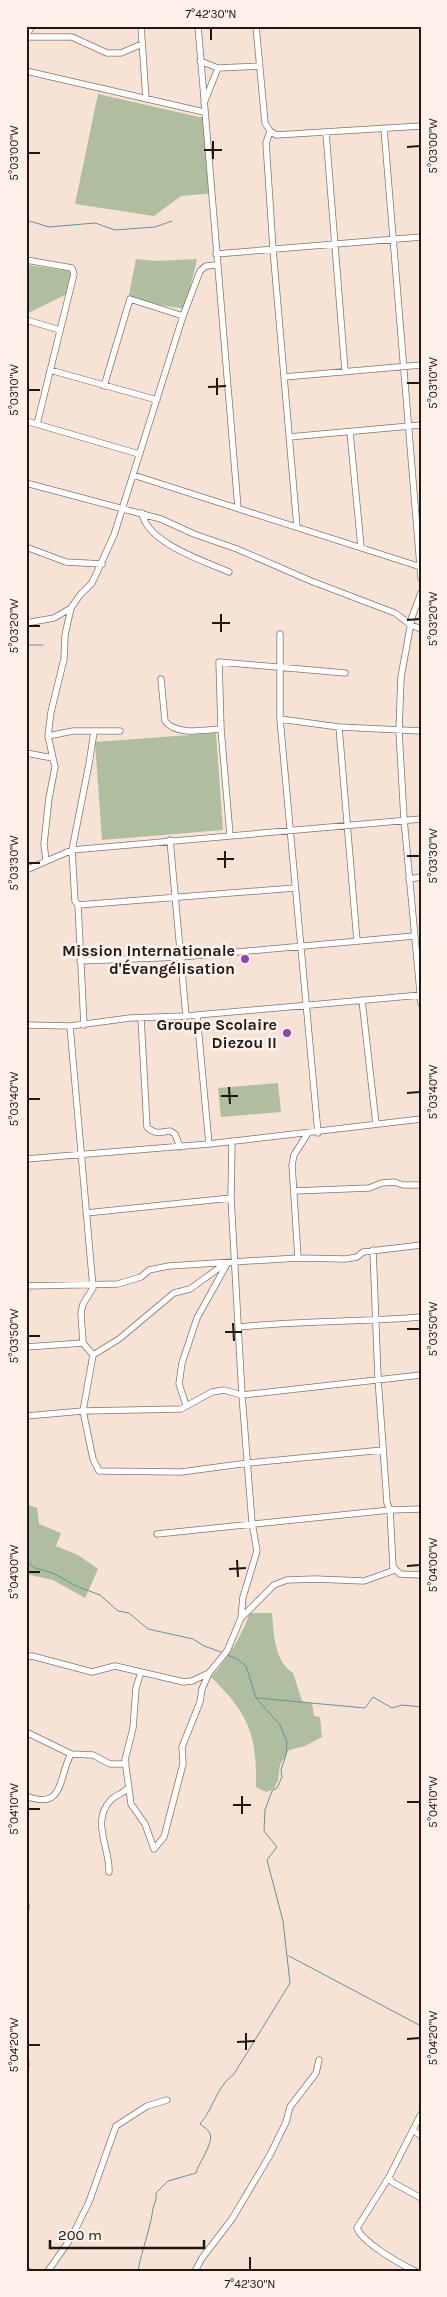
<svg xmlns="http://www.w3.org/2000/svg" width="447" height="2297" viewBox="0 0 447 2297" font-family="Karla,sans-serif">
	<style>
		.green { fill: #afbe9f }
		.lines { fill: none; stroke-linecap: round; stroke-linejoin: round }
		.stream { stroke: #64949d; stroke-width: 1 }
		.minor-casing { stroke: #87746a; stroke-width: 7 }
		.minor { stroke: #fff; stroke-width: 5.5 }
		.ticks { fill: none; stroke: #1e1713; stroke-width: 2 }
		.poi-dot { fill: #9244b4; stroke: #fef1ea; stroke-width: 2 }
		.labels { text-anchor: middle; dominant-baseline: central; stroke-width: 5; stroke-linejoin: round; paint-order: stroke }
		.poi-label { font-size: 16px; font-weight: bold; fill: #1e1713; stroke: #fef1ea; text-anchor: end }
		.neatline { fill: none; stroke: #1e1713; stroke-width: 2 }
		.ticks-label { font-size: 12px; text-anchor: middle; fill: #1e1713 }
	</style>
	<rect width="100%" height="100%" fill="#f7e2d6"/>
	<path class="green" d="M98,94L199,117H208L214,193L181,196L154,216L75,204Z
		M136,259L156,261L197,259L185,309L128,300Z
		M26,265L77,272L73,291L26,314Z
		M216,733L223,830L102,840L95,742Z
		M278,1083L281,1112L221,1117L218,1088Z
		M26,1504L37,1508L39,1524L61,1533L56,1546L78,1555L98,1569L85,1598L53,1580L26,1574Z
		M250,1613H272C274,1634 274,1661 293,1673L302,1701L312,1704L314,1716L320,1717L322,1737L305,1746L289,1750L280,1765L278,1780L274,1789L266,1792L256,1787C257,1735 249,1714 211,1677C228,1658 241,1637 250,1613Z"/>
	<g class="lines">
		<path class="stream" d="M26,220L49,227L95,223L115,230L155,227L172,221
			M26,645H43
			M26,1561L35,1568L53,1573L76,1586L100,1595L118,1611L129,1613L148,1629L193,1639L204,1646L221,1652
			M257,1698L365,1708L373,1697L392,1708L402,1705L421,1707
			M289,1956L421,2026
			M138,2271C142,2249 150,2230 153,2209C154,2203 157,2200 156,2193L168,2181L196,2173C198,2163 216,2141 209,2132C207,2129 203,2126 200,2124C214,2108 216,2087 234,2074L290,1983L283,1921L267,1860L277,1847L264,1831L265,1810L272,1791L277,1788L282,1777L281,1770L286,1755L287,1742L280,1725L256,1698L246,1666L237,1659L227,1655"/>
		<g class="minor-casing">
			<path id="minor" d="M141,26L146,99
				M198,26L238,508
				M256,26L265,123L270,131L276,135L421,126
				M26,36L32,26
				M26,37H72L107,53H121L142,44
				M200,61L218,68L259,66
				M26,71L204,112
				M204,103L218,68
				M384,128L421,578
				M270,131L266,143L273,249L297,527
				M326,133L345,371
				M216,254L421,237
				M26,260L72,268L74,274L37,424
				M26,320L60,330
				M50,370L157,400
				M284,377L421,365
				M104,386L130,299L183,316
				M26,421L139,454
				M350,432L361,547
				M289,437L421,425
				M133,475L421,567
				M26,483L161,519L194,534L237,549L311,581L395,613L411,625L421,629
				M142,513C147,543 204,561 229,572
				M26,547L66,562L102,564
				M421,593L412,617L401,677L399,731L404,819L421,1003
				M26,623L54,618L71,608
				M280,634V719L318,1133
				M161,679L165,721C177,736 204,730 221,729
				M280,719L339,727L421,731
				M339,727L357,941
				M48,736L73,731H120
				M26,753L53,758
				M230,835L221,729L219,662L345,673
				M170,840L186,1016
				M46,861L44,844L49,798L55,767L48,736L51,712L64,659L65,635L71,608L80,595L92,583L114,535L183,316L200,271L206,266L217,265
				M26,870L72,850L421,819
				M409,879L421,877
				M78,905L295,888
				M80,961L181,957L414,936
				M362,1000L376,1124
				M197,1015L209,1144
				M141,1018L147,1127C155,1135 160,1132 170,1131L175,1134L180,1147
				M26,1025L70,1026L130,1018L186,1016L421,995
				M84,1025L78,905L75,901L72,850L89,764L94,732
				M70,1026L93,1288L83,1304L81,1313L83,1343L93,1355L83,1411L93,1459L99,1471L181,1472L248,1463L383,1450
				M26,1159L209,1144L421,1119
				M294,1191L369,1188L382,1183L394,1182L403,1185H421
				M86,1213L231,1198
				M373,1250L378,1378L387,1503L390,1510L393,1567L400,1574L421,1575
				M298,1258L292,1165L294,1155L308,1133
				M26,1286L118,1284L141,1277L149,1270L169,1266L298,1258L346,1259L357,1257L363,1252L421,1245
				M239,1327C300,1321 360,1322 421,1317
				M26,1347L83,1343
				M93,1355L119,1339L174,1293L190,1289L226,1263
				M186,1405L179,1384L182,1363L197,1318L227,1264
				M26,1416L83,1411L181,1409L212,1392L224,1390L242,1395L421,1375
				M157,1534L390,1510L421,1509
				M241,1618L274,1585L287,1580L315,1579L364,1581L395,1570
				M26,1657L32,1656L92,1672L115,1666L184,1682L192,1681L209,1673
				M141,1672L136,1688L133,1728L125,1760L131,1804L145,1824L154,1849L164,1837L183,1764L182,1747L200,1702L202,1689L209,1673L227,1651L241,1618L243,1597L257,1551L252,1523L242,1395L231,1198L232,1141
				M26,1732L71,1754L93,1755L110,1764H126
				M26,1796C65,1811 58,1777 71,1754
				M109,1872C110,1848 91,1822 110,1801C115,1795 123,1794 128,1788
				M26,1905V1908
				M26,2064V2065
				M413,2130L421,2136
				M389,2177L392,2182L421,2198
				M26,2270L28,2271
				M48,2271L71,2238L89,2202L116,2126L147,2106L167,2100
				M195,2271L202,2258L232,2219L270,2155L286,2122L290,2107L316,2073L319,2060
				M415,2271C400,2264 362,2242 357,2228L389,2177L421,2114"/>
		</g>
		<use href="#minor" class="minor"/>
	</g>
	<path class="ticks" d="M211,28V40M213,141V159M407,147L420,146M204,150H222M28,153H40M217,378V395M407,383H420M208,387L226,386M28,390H40M221,614V632M407,620L420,619M212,623H230M28,626H40M225,851V868M407,856H420M217,859H234M28,863H40M229,1087L230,1104M407,1093L420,1092M221,1096H238M28,1099H40M233,1323L234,1341M407,1329H420M225,1332H242M28,1336H40M237,1560L238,1577M407,1566L420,1565M229,1569L246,1568M28,1572H40M242,1796V1814M407,1802H420M233,1805H251M28,1809H40M246,2033V2050M407,2039L420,2038M237,2042L255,2041M28,2045H40M250,2257V2270"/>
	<g class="poi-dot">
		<circle cx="245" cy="959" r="5"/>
		<circle cx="287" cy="1033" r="5"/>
	</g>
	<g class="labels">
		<g class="poi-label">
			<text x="235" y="950">Mission Internationale<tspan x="235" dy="18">d'Évangélisation</tspan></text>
			<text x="277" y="1024">Groupe Scolaire<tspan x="277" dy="18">Diezou II</tspan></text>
		</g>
	</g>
	<rect width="447" height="2297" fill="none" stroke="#fef1ea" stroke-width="55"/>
	<path d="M50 2240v8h154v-8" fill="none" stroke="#1e1713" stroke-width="2.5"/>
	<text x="58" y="2240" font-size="15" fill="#1e1713" stroke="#fef1ea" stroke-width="4" paint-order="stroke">200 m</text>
	<rect x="28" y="28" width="392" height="2242" class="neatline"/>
	<g class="ticks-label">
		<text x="211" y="18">7°42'30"N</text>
		<text transform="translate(433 146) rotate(-90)" y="4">5°03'00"W</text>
		<text transform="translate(14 153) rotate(-90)" y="4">5°03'00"W</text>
		<text transform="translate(433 383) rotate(-90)" y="4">5°03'10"W</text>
		<text transform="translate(14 390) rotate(-90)" y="4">5°03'10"W</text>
		<text transform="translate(433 619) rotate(-90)" y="4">5°03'20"W</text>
		<text transform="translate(14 626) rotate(-90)" y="4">5°03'20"W</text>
		<text transform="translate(433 856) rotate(-90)" y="4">5°03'30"W</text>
		<text transform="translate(14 863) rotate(-90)" y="4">5°03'30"W</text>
		<text transform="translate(433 1092) rotate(-90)" y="4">5°03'40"W</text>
		<text transform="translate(14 1099) rotate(-90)" y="4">5°03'40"W</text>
		<text transform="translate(433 1329) rotate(-90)" y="4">5°03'50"W</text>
		<text transform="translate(14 1336) rotate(-90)" y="4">5°03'50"W</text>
		<text transform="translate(433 1565) rotate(-90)" y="4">5°04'00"W</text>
		<text transform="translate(14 1572) rotate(-90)" y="4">5°04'00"W</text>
		<text transform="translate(433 1802) rotate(-90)" y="4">5°04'10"W</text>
		<text transform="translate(14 1809) rotate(-90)" y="4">5°04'10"W</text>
		<text transform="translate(433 2038) rotate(-90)" y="4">5°04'20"W</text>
		<text transform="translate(14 2045) rotate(-90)" y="4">5°04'20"W</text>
		<text x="250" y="2288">7°42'30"N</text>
	</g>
</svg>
